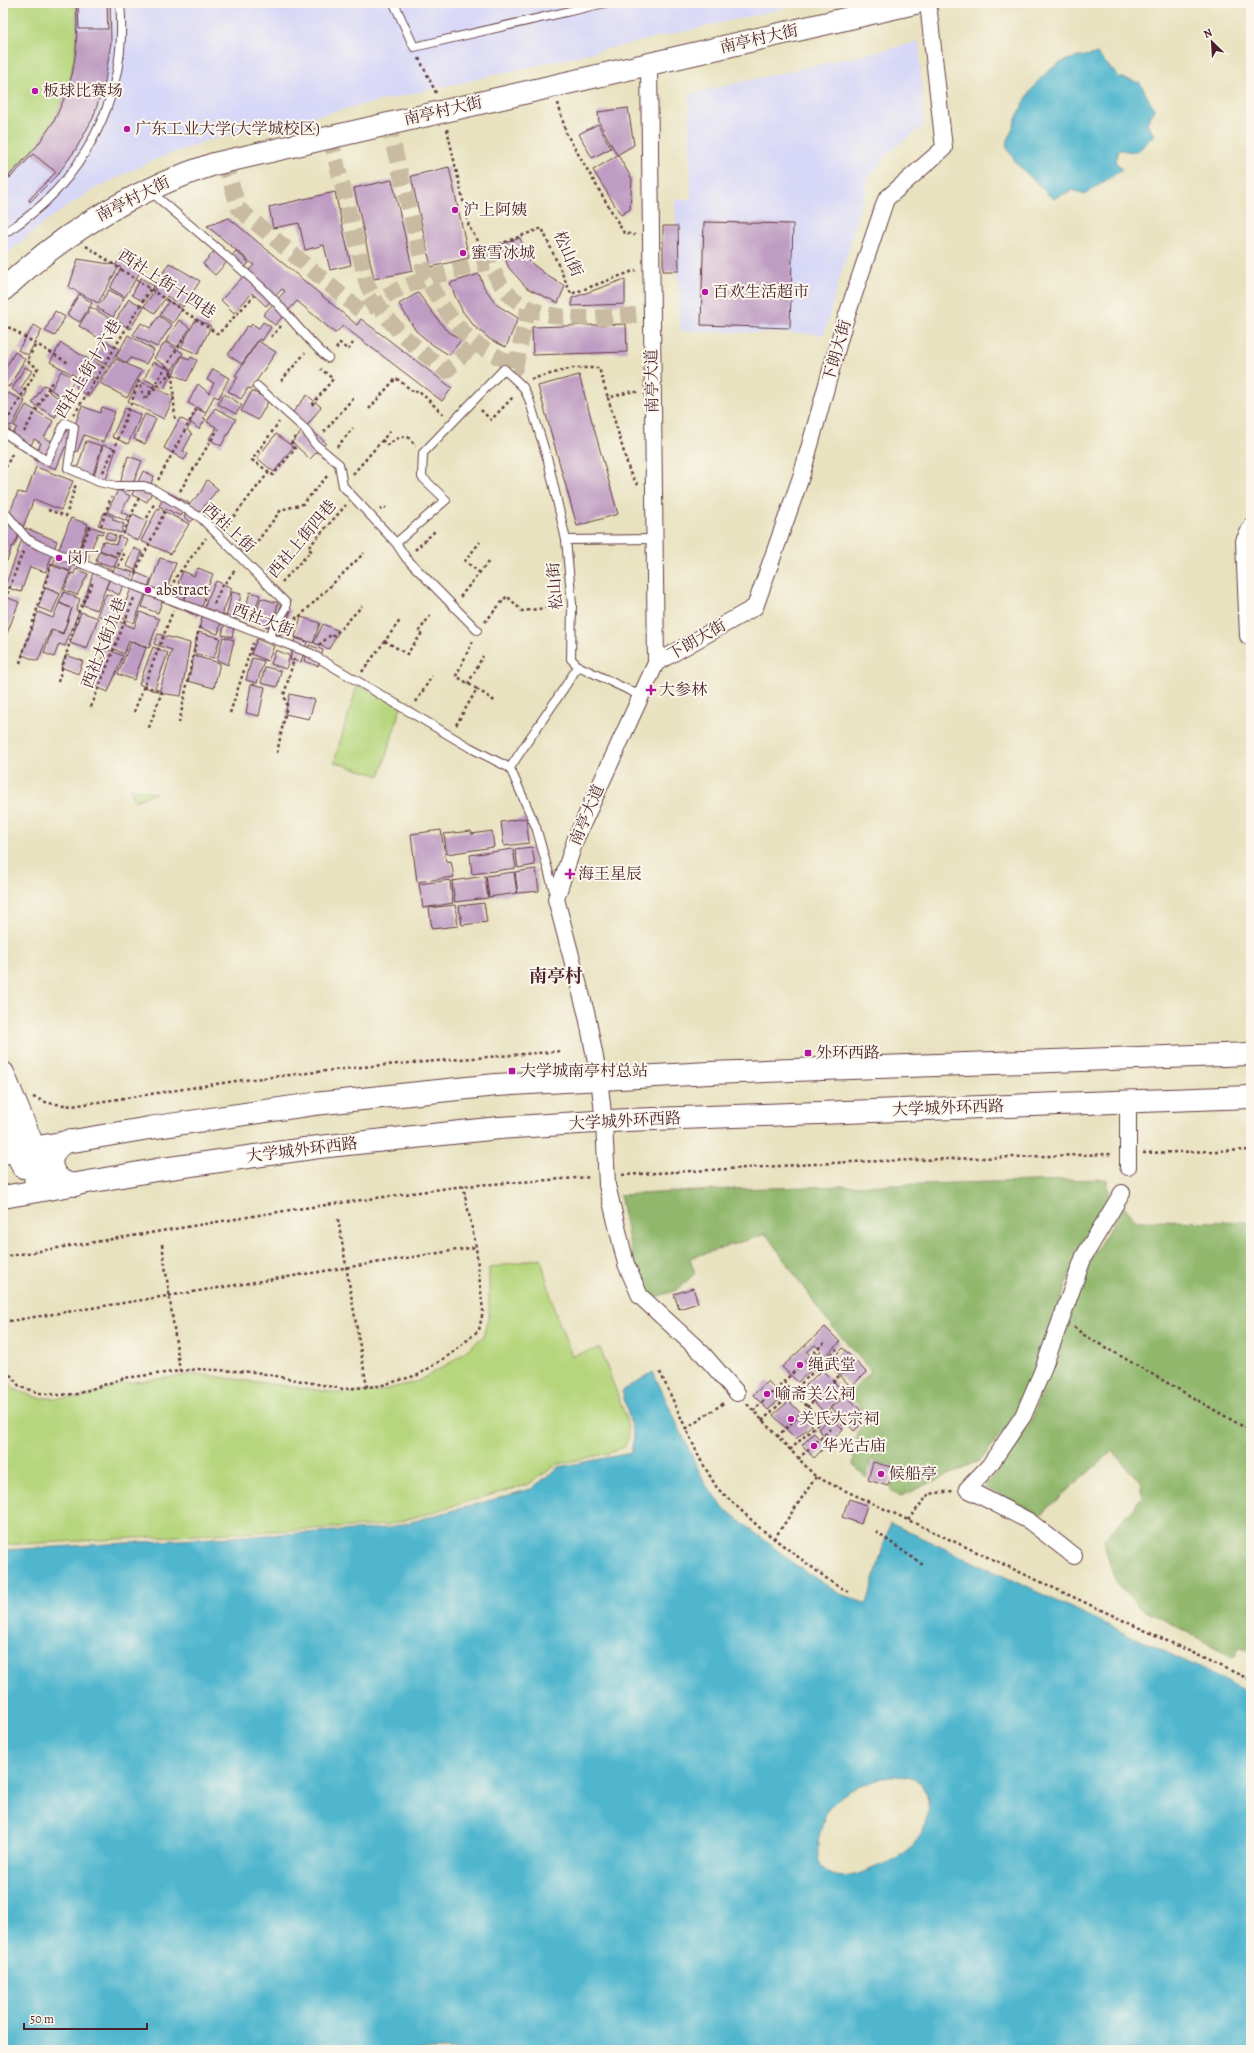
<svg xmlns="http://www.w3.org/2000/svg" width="1254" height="2053" viewBox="0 0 1254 2053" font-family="Alegreya,'Noto Serif SC',serif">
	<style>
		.built { fill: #d7d7f8 }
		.green { fill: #b6d67d; stroke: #807a54 }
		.forest { fill: #90b76c; stroke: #6d6b4c }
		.water { fill: #50b6ce; stroke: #4d6a7c; fill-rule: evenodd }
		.building { fill: #bf9cc3; fill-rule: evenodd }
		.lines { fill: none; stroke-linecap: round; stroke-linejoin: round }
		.street-tunnel { stroke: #c8bba2; stroke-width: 16; stroke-dasharray: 16 8; stroke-linecap: butt }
		.lane-casing { stroke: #623c41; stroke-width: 10 }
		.street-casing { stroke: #623c41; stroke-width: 18 }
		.secondary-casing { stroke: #623c41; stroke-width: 24 }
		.primary-casing { stroke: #623c41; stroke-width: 24 }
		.path { stroke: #623c41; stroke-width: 2.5; stroke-dasharray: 3 3; stroke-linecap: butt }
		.lane { stroke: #fff; stroke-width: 8 }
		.street { stroke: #fff; stroke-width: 16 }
		.secondary { stroke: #fff; stroke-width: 22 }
		.primary { stroke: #fff; stroke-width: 22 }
		.poi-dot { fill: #b5179e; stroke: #fbf7ec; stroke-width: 1.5 }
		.labels { text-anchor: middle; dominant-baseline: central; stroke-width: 4; stroke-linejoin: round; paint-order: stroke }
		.street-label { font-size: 16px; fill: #4a1f2b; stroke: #fbf7ec }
		.poi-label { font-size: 16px; fill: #4a1f2b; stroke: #fbf7ec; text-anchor: start }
		.quarter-label { font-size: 18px; font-weight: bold; fill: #4a1f2b; stroke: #fbf7ec }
	</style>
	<rect width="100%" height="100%" fill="#fbf7ec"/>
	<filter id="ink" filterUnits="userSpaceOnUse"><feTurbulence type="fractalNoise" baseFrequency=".025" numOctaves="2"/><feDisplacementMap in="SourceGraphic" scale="8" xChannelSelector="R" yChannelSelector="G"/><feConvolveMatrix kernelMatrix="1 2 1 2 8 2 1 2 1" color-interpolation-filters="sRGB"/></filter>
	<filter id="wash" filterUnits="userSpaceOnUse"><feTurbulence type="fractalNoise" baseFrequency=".012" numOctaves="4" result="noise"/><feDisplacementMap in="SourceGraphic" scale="16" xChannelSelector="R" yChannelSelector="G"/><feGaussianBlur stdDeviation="0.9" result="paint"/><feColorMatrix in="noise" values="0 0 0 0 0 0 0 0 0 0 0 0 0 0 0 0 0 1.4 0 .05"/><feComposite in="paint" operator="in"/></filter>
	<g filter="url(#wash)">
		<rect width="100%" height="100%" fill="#e8e2c0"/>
		<path class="built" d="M3,3H808L209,140L156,159L92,190L46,221L3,257Z
			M919,42L924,126L890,151L869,177L824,334L681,331L675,199H691L689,94Z"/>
		<path class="green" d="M3,3H76C83,72 57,136 3,180Z
			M357,686L403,700L380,776L334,762Z
			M130,788L156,793L135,801Z
			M541,1258L555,1312L572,1356L600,1348L626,1418L629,1436L624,1447L609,1453L558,1464L529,1484L388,1525L3,1545V1373L14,1389L38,1398H80L125,1383L196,1374L338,1393L380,1391L419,1381L453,1361L483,1337L489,1315V1268Z"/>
		<path class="forest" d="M1107,1179L1109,1193L1079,1250L1034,1375L1018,1412L981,1460L901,1496L891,1490L896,1468L871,1460L866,1478L853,1464L857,1432L870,1418L849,1394L871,1371L825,1318L766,1234L690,1258L695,1273L677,1290L653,1298L644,1291L634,1266L620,1195L733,1189Z
			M1124,1206L1136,1221L1251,1222V1652L1240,1647L1235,1658L1140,1607L1115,1581L1103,1541L1142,1497L1140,1482L1112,1451L1041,1515L984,1487L1000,1467L1031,1421L1090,1260Z"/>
		<path class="water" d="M1097,54L1119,77L1140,83L1154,109L1147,123L1154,135L1137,152L1118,150L1116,162L1122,170L1085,194L1072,190L1053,199L1017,164L1006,146C1018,113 1030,78 1064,61C1074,57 1087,56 1097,54Z
			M653,1372L705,1484L725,1509L796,1565L838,1593L867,1604L890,1523L1251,1692V2050H3V1550L389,1528L531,1489L559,1467L631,1453L634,1436L622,1391ZM889,1776C899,1776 909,1776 918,1781C930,1788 930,1813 926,1824C923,1831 917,1840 911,1847C901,1858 881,1865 866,1871C826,1888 809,1864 822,1826C824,1821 825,1814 828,1809C841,1790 869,1783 889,1776Z"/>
		<g id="blocks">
			<path class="building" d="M76,3L78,4L79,29H108L107,3H110L111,42L105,81L93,118L76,149L58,174L30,202L29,200L56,172L33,154L10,178L9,176L37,146L54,121L64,99L72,75L76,51L77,23Z
				M628,108L634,145L617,155L599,122L598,112Z
				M598,124L611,148L592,158L579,134Z
				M618,155L632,179L630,209L621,215L593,170Z
				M449,167L469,258L431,267L411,176Z
				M392,180L413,271L374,279L354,188Z
				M335,192L351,265L330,270L324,245L305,250L299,223L273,228L269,207Z
				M229,218L357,325L361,319L452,388L442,401L343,326L335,333L297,301L275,325L263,315L285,291L282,289L266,306L252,293L234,313L221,300L254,265L207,226Z
				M704,222L793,224L790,328L701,325Z
				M663,226H678L679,271H663Z
				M520,238L530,262L549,277L565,286L558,303L527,288L509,268L499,245Z
				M218,247L230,258L236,251L249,263L241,272L229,260L215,275L203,264Z
				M123,253L143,267L125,297L110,288L121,268L119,266L98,303L69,287L78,259L116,265Z
				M169,263L200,281L183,307L167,296L155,313L144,306L156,289L154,288Z
				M479,274L484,287L497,305L518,318L506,347L491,340L475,327L463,312L455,296L450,283Z
				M141,278L154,286L144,302L132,295Z
				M625,279V304L572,306V298Z
				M109,290L124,298L113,317L97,308Z
				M418,293L445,329L461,340L449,355L433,345L416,331L399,304Z
				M79,294L92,303L80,322L67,315Z
				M129,299L144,307L130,329L116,320Z
				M169,301L182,309L173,323L160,315Z
				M91,307L112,320L100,339L79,326Z
				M55,311L65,317L55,336L45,331Z
				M159,316L172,325L157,347L133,335L141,323L150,328Z
				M196,319L211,326L198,354L181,347Z
				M179,320L190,328L178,347L166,341Z
				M263,322L271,327L262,341L259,339L242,364L228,355L247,326L250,327L252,324L259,328Z
				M626,324L627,352L533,355L532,327Z
				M34,325L42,330L28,355L18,350Z
				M128,335L154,350L146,364L131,358L127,363L116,357Z
				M104,340L119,349L109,367L94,358Z
				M258,341L276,352L251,389L248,388L241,399L228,391L238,377L235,376Z
				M165,342L183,353L172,370L154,358Z
				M61,343L88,359L77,377L50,362Z
				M15,352L25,359L9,387L3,383V372Z
				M182,356L189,360L191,357L197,360L187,381L173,374Z
				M116,359L142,371L127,398L100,383Z
				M92,360L107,369L99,381L85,372Z
				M153,362L172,371L164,389L144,379Z
				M25,367L32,371L21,388L27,392L24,398L12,389Z
				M213,369L229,378L219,398L214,396L206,412L188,403L198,384L209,393L214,383L207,380Z
				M61,371L75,378L64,398L51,390Z
				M84,375L98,383L88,397L76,387Z
				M579,375L618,514L577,526L538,386Z
				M139,381L174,397L164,419L128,401Z
				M44,385L50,388L49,392L64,401L55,417L32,403Z
				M252,391L269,400L258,420L241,411Z
				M8,393L25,401L12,426L3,422V404Z
				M224,394L242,405L236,414L218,404Z
				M307,395L321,407L307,426L293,412Z
				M26,405L53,421L44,438L57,443L65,423L74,427L82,406L100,413L102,407L115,412L103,442L84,435L77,452L65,447L56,469L34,460L41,443L34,439L31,445L13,434L17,427L14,426Z
				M125,408L141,415L128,444L112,437Z
				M215,408L236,419L221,446L209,439L216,427L207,422Z
				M197,409L206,413L203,418L206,419L199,429L190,422Z
				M145,414L156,419L145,444L134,439Z
				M180,418L191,424L187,430L192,434L183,451L188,454L184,460L164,448Z
				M3,423L11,428L3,444Z
				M307,426L326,443L310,459L292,442Z
				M276,434L293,447L274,472L257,458Z
				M86,441L102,446L91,481L75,476Z
				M103,445L116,449L105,483L93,480Z
				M128,456L142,461L130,491L119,487Z
				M36,467L73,481L61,510L34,499L23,527L13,547L12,546L7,561L3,559V544L9,545L3,543V530L18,492L26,494Z
				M143,471L154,476L149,488L153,490L147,502L132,495Z
				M207,480L218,489L191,522L184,517L189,505L201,492Z
				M118,490L130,496L121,512L129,515L126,521L107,512Z
				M167,492L189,503L181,516L159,506Z
				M158,508L189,524L171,554L141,541Z
				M104,513L113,517V520L124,524L121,533L98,525Z
				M133,514L147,521L138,541L124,533Z
				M71,518L88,524L70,571L53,564Z
				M89,526L104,531L102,534L98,533L90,552L80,548Z
				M26,528L57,541L46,572L30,567L21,592L5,587Z
				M107,532L116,536L114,541L105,538Z
				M119,536L126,539L118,557L100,550L103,541L116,545Z
				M134,548L142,552L135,570L126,566Z
				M79,551L89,555L84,569L73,565Z
				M99,551L118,558L114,567L96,561Z
				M160,558L176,563L158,613L142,607Z
				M96,563L113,570L97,610L83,605Z
				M51,565L70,572L61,593L43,586Z
				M115,567L133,572L131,579L126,578L119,595L106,588Z
				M198,568L213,574L205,594L190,588L179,608L169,604L180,584L178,583L183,571L194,576Z
				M76,569L88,574L77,595L64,590L71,573L74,574Z
				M137,573L151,579L134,623L120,617Z
				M216,581L232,588L224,609L218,634L199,628L207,600Z
				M45,588L60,594L52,613L38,607Z
				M189,591L205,598L198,617L180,608Z
				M64,592L80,599L76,610L79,611L65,646L59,644L54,657L44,653L52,630L63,634L72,608L63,633L51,629L38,661L22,655L38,612L53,618L59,603L70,608L59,602Z
				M232,592L241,594L232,637L222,635Z
				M250,592L260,595L252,621L243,618Z
				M106,594L124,600L115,622L97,615Z
				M3,596L19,602L3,644Z
				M261,598L278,603L272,628L254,622Z
				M281,606L291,610L282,635L273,633Z
				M81,612L98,618L87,649L70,643Z
				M140,612L159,619L149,648L129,641L124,654L108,646L118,621L134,628Z
				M301,617L320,623L313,643L295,637Z
				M323,624L339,631L329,649L314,643Z
				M198,632L220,638L214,658L193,653Z
				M158,634L190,643L181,696L159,693L172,650L154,644Z
				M223,637L234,640L228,665L217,660Z
				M295,638L307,642L301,662L290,660Z
				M257,639L274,646L268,661L251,654Z
				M131,642L146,648L134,680L118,674Z
				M309,645L323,650L318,666L304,661Z
				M153,647L168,653L154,691L139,684Z
				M107,649L123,656L108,692L92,685Z
				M276,650L290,656L286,669L271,664Z
				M66,655L83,661L78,674L61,667Z
				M194,656L220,663L214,688L188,681Z
				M252,658L264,661L257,683L246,680Z
				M265,667L281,671L277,687L261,683Z
				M251,684L265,687L259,716L246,713Z
				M290,694L315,700L309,719L285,714Z
				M526,818L529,843L504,846L501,822Z
				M441,830L446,862L451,861L454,877L417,882L411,834Z
				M471,831L472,834L492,831L494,847L447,854L444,834Z
				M532,847L535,865L518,868L515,849Z
				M513,849L516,868L472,874L470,855Z
				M536,869L539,891L518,893L515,872Z
				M514,872L517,893L489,897L486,876Z
				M485,876L488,898L455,902L452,881Z
				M450,880L453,903L423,908L419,884Z
				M484,903L487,922L462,925L459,906Z
				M455,905L458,926L432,929L429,908Z
				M693,1288L698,1303L679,1309L674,1294Z
				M825,1327L840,1342L798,1382L782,1367ZM815,1345L821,1351L813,1358L807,1352Z
				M843,1348L866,1372L851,1387L828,1363Z
				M822,1370L845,1393L825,1413L802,1389Z
				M768,1381L782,1397L768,1410L753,1395Z
				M846,1395L868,1418L854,1431L832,1408Z
				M789,1401L812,1425L796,1439L773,1415Z
				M831,1417L843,1429L831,1442L818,1429Z
				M814,1433L826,1446L814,1458L802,1445Z
				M873,1462L894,1468L888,1486L868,1480Z
				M849,1499L867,1505L861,1524L842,1517Z"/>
		</g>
	</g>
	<g filter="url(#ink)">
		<use href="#blocks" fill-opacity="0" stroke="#623c41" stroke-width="1"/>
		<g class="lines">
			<path class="street-tunnel" d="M388,123L426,278C439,301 454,326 475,343C487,352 503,358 515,368L528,309
				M330,137L367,284C387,326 410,343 446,371L475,343
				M224,161L239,209L362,312C398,282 446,273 489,262
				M484,250C489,261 494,273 500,283C530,331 604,316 652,314"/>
			<g class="lane-casing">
				<path id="lane" d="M394,3L414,47L605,3
					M150,191C187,223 225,254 261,287C285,309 303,337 328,358
					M3,234C83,185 129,96 120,3
					M257,386L305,429L315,444L339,464L343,486L396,543L406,558L477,630
					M3,432L47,461L65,423L74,427L68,468L99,482L116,486H144L153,489L201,518L286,603V608L268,637
					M3,510L27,539L40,546L130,584L310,653L469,747L510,768
					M566,540L655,539
					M396,543L446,500L422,477L423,453L504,369L523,387L529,399L548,461L566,540L572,604L571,659L578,666L641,696
					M510,768L536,827L555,895
					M510,768C532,733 557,701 578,666"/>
			</g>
			<g class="street-casing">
				<path id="street" d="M649,64L656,663L576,838L556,899L587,1016L599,1078L604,1122L607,1185L626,1264L640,1296L702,1353L737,1393
					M1248,636L1244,541L1251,527
					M656,663L755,607L801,477L843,327L886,199L944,148L928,3
					M1128,1102V1167
					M1074,1556L1029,1521L967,1489L989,1466L1023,1416L1042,1372L1084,1256L1122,1193"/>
			</g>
			<g class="secondary-casing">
				<path id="secondary" d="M3,290C64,232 134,190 214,164L915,3
					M3,1073L34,1148L36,1191
					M3,1121L23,1167"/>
			</g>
			<g class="primary-casing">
				<path id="primary" d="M68,1141C42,1152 48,1183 76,1185
					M3,1153L149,1128L314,1104L496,1085L709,1073L1251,1054
					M3,1197L156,1170L319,1147L499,1128L627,1120L1251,1097"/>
			</g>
			<path class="path" d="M419,58L436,93
				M558,103L566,133L624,233L635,235
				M447,129L469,227L484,250L542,228L571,294L636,270
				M86,246L218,334L254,296
				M3,324L70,364
				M271,337L281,326
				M336,349L340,343L348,350L353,343
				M531,379L573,368H599L608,398
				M281,381L305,353
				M149,395L172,371L175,419
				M312,405L333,379L321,369
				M369,409L396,378L415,393L418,390L444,415
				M481,410L491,420L514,396
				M74,415L150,289
				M6,422L38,368L27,361L36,344
				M24,432L52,382
				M324,432L353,398
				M382,440L387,445L400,437H408L416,446
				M337,447L353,428
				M103,472L116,445L139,381L145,400L185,336
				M269,472L252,460L279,422
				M3,473L13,452
				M353,474L392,429
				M158,480L198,406
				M638,485L630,473L608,398L629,392H638
				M180,491L218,429
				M48,510L66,516L76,484
				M380,510L384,507L386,508
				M147,518L155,502
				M101,526L111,497
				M226,526L269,472L273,475L295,449L291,443L296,437
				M123,534L139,498
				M415,550L435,531
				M79,551L91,525
				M250,551L281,510L303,504L328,475
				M116,552L124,555L118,567
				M135,573L166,509
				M480,573L465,561L480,542
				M282,582L311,551L308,548L346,505
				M171,588L176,577L206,538
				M460,597L489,561
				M214,604L221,588L236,569
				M3,605L24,549
				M295,617L297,619L364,553
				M485,622L507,596L522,611L561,606
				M385,641L407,654L422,633L419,631L432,613
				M319,645L332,634L334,636L362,606
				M20,663L51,565L54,564
				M362,672L401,619
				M58,682L79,611L93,582
				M468,684L483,656
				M144,686L162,692L148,730
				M477,689L496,702
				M416,702L432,676
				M91,707L134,598
				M134,712L173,611
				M230,713L253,643
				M179,723L199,628L202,625
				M456,725L477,689L456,676L473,641
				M277,753L287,705L284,695L294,659
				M33,1097L48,1103L72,1106L236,1081L361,1067L562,1051
				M1143,1153L1251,1150
				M622,1175L850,1162L1112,1154
				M338,1219L367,1387
				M162,1244L180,1371
				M3,1257L290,1210L463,1186L591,1177
				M3,1322L476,1247
				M1074,1327L1084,1335L1244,1427L1251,1429
				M3,1358L8,1372L20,1387L40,1393L58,1395L77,1394L124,1378L197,1369L255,1372L343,1389L379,1386L418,1375L451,1354L479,1330L483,1311L476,1247L463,1186
				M660,1372L700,1459L717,1488L760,1528L834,1584L849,1592
				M784,1382L821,1421
				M747,1404L816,1477L1251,1680
				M753,1411L826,1341
				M762,1421L837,1349
				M686,1429L725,1402
				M777,1437L848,1367
				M790,1450L830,1412L843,1425
				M798,1459L830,1429
				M908,1520L929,1494L953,1491
				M876,1532L923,1565
				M774,1539L816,1477"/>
			<use href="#lane" class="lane"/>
			<use href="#street" class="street"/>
			<use href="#secondary" class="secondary"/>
			<use href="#primary" class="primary"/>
		</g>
	</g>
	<g class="poi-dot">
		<circle cx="35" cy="91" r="4"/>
		<circle cx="127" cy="129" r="4"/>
		<circle cx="455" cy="210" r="4"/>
		<circle cx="463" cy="253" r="4"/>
		<circle cx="705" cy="292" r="4"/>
		<circle cx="59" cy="558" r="4"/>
		<circle cx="148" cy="590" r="4"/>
		<path d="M649 684h4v4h4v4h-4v4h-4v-4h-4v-4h4z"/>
		<path d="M568 868h4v4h4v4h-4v4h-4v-4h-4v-4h4z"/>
		<rect x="804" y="1049" width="8" height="8" rx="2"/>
		<rect x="508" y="1067" width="8" height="8" rx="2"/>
		<circle cx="800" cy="1365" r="4"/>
		<circle cx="767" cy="1394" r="4"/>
		<circle cx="791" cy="1419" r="4"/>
		<circle cx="814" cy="1446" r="4"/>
		<circle cx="881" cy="1474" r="4"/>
	</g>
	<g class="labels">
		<g class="street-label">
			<text transform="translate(759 39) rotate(-13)">南亭村大街</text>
			<text transform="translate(443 111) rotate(-13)">南亭村大街</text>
			<text transform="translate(133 199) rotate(-27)">南亭村大街</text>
			<text transform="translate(568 254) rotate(66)">松山街</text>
			<text transform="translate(167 284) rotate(33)">西社上街十四巷</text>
			<text transform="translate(837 351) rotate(-74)">下朗大街</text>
			<text transform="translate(88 369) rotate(-59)">西社上街十六巷</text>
			<text transform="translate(652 381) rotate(-91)">南亭大道</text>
			<text transform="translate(229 528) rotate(42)">西社上街</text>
			<text transform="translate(302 539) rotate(-50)">西社上街四巷</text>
			<text transform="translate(555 586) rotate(-94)">松山街</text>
			<text transform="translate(263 620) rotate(21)">西社大街</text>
			<text transform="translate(697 640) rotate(-30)">下朗大街</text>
			<text transform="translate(104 643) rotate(-69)">西社大街九巷</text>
			<text transform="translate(587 815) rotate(-67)">南亭大道</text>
			<text transform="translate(948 1108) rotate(-2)">大学城外环西路</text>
			<text transform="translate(625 1121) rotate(-3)">大学城外环西路</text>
			<text transform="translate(302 1150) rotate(-7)">大学城外环西路</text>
		</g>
		<g class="poi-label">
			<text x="43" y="91">板球比赛场</text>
			<text x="135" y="129">广东工业大学(大学城校区)</text>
			<text x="463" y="210">沪上阿姨</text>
			<text x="471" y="253">蜜雪冰城</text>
			<text x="713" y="292">百欢生活超市</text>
			<text x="67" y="558">岗厂</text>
			<text x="156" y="590">abstract</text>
			<text x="659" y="690">大参林</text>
			<text x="578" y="874">海王星辰</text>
			<text x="816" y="1053">外环西路</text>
			<text x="520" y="1071">大学城南亭村总站</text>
			<text x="808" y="1365">绳武堂</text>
			<text x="775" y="1394">喻斋关公祠</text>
			<text x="799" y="1419">关氏大宗祠</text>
			<text x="822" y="1446">华光古庙</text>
			<text x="889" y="1474">候船亭</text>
		</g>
		<g class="quarter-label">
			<text x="556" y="976">南亭村</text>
		</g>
	</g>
	<rect width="1254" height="2053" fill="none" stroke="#fbf7ec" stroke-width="16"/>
	<g transform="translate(1212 42) rotate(335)" stroke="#fbf7ec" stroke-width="3" paint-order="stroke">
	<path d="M0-3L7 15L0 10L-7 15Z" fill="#4a1f2b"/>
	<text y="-6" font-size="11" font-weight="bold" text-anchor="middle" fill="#4a1f2b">N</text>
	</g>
	<path d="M24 2023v6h123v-6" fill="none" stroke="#4a1f2b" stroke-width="2"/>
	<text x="30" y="2023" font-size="12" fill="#4a1f2b" stroke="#fbf7ec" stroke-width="3" paint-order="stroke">50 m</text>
</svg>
